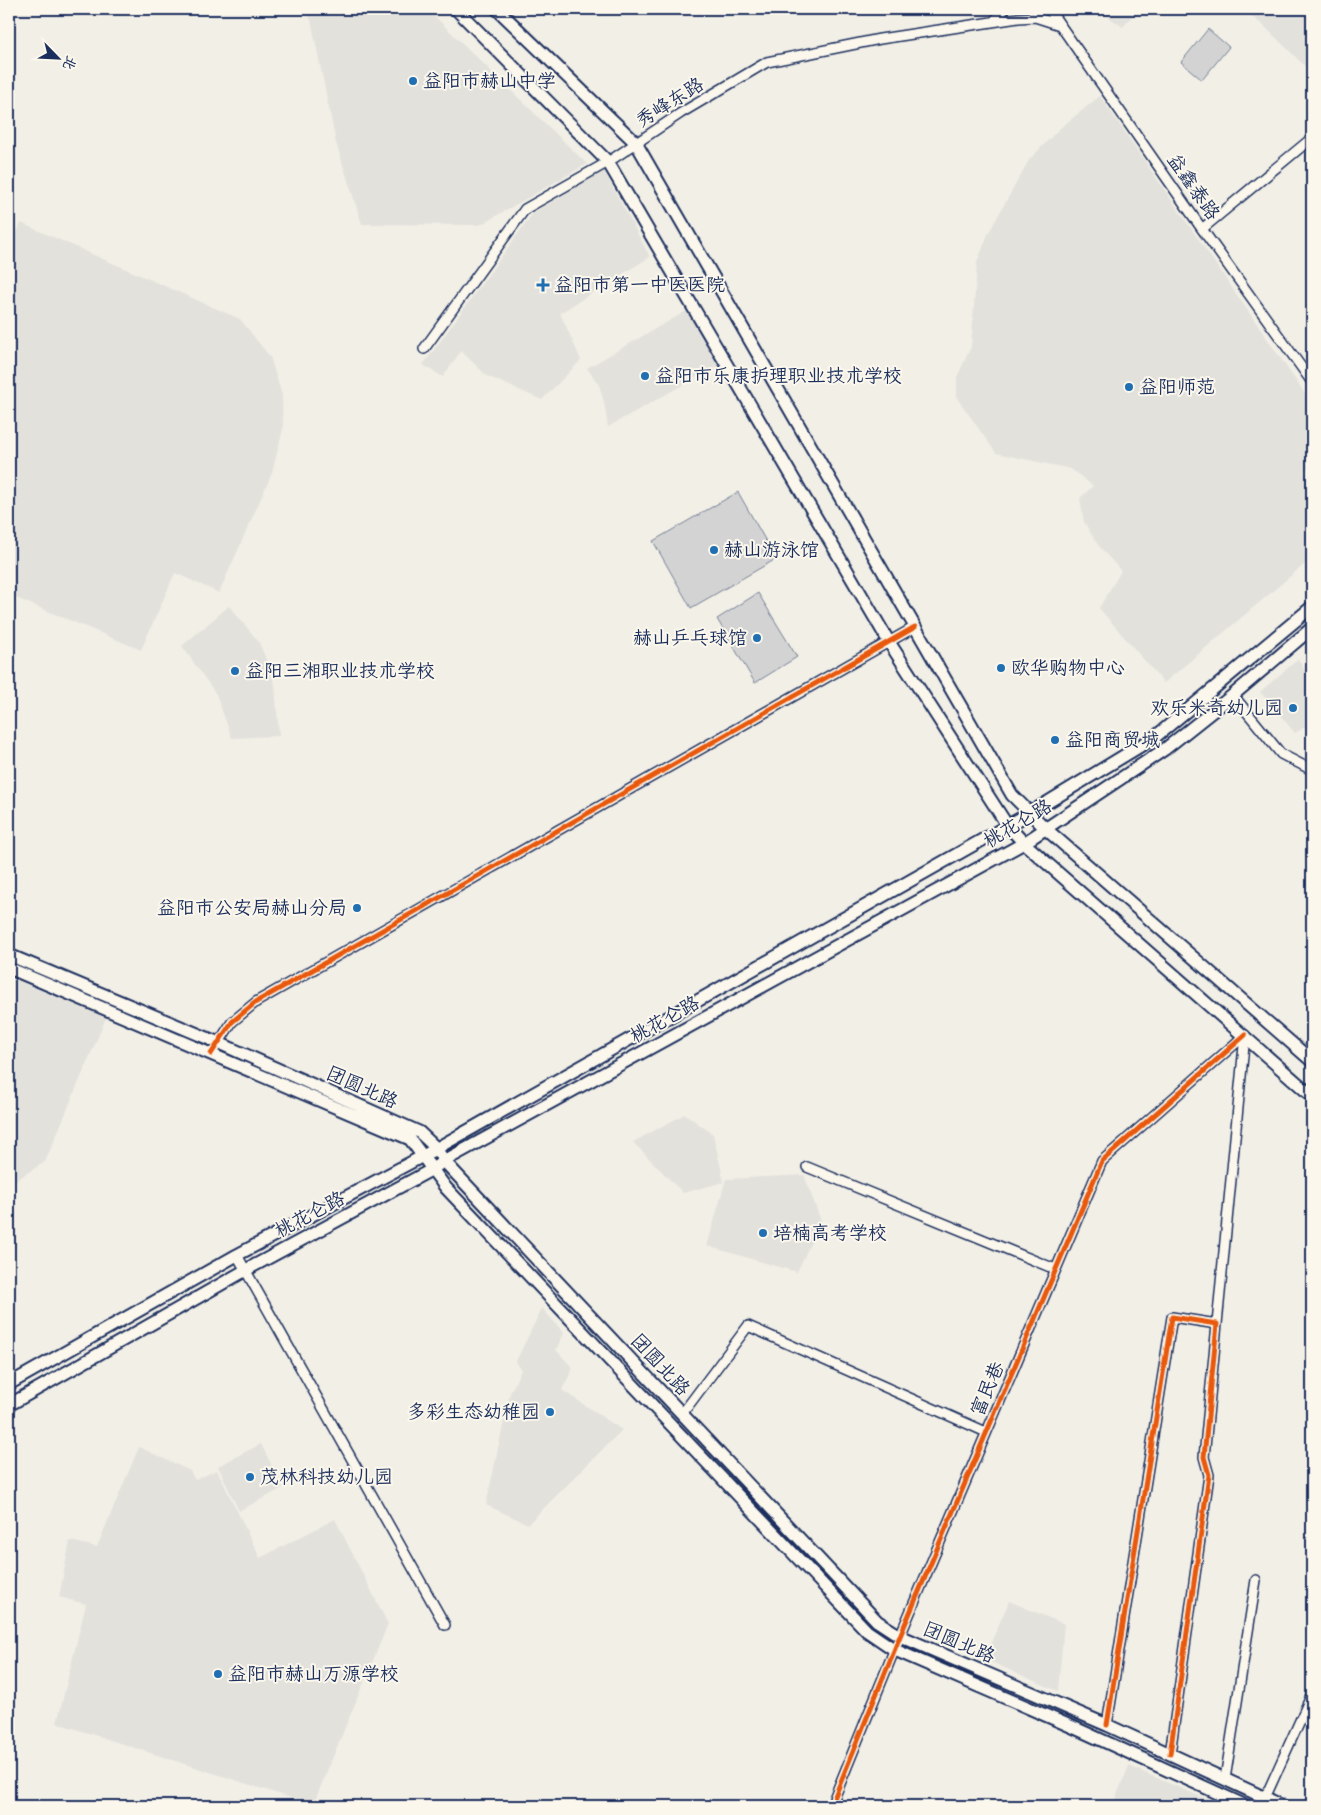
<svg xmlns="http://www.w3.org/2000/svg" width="1321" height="1815" viewBox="0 0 1321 1815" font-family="Mynerve,'LXGW WenKai TC',sans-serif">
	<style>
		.built { fill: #e2e1dc }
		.green { fill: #d2d3d2; stroke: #768198 }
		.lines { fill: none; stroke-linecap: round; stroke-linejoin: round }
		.minor-casing { stroke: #1b2f5e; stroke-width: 12 }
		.major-casing { stroke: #1b2f5e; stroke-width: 15 }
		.minor { stroke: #fbf7ec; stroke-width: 9 }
		.major { stroke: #fbf7ec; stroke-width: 11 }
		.cycleway-casing { stroke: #fbf7ec; stroke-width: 8 }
		.cycleway { stroke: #e8590c; stroke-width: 5 }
		.poi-dot { fill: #1f6fb2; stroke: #fbf7ec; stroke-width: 2 }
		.labels { text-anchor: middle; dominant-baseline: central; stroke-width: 4; stroke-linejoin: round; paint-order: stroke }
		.poi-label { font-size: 19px; fill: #1b2f5e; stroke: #fbf7ec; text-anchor: start }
		.street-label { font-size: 19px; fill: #1b2f5e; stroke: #fbf7ec }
	</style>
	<rect width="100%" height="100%" fill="#f2efe6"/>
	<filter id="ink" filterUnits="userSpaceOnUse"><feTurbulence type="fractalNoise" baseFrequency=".02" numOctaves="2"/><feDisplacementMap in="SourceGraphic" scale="10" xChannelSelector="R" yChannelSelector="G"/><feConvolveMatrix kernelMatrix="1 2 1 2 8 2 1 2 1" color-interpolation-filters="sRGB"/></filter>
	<g filter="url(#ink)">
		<path class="built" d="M305,9H427L587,164L480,225L362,224L336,143L311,20Z
			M1097,9H1138L1123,27Z
			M1242,9H1312V73L1264,26Z
			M1100,96L1312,404V465L1304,471L1312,483V558L1164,683L1099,608L1121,571L1098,545L1084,522L1080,498L1093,486L1071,469L996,453L957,398V377L971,347L977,263L988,234L1029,160L1059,129Z
			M604,171L650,257L560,313L581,360L542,400L487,376L461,351L443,377L423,365L533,213Z
			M21,223L240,319L270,357L282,395L283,429L272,473L219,593L175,573L141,650L9,595V250Z
			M688,310L720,364L608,427L604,402L599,385L587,368Z
			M229,606L259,642L265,657L275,685L279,736L232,738L216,694L182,646Z
			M1298,659L1312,682V723L1295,733L1260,692Z
			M9,977L106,1018L45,1162L9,1184Z
			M685,1114L713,1134L724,1182L683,1193L633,1142Z
			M804,1175L821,1221L797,1272L707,1246L726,1179Z
			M542,1308L564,1333L556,1350L573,1368L562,1390L622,1430L528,1524L486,1505L510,1393L521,1370L516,1361Z
			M261,1444L283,1488L239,1511L218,1466Z
			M139,1447L190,1471L195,1480L217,1470L260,1558L335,1519L388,1624L313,1805L57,1723L86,1604L59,1597L70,1541L97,1547Z
			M1009,1601L1064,1624L1058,1691L984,1659Z
			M1129,1766L1213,1802L1212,1806H1112Z"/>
		<path class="green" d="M1208,29L1229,47L1202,80L1181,62Z
			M738,492L776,559L691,608L653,541Z
			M758,593L797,657L755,683L717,619Z"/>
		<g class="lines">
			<g class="minor-casing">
				<path id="minor" d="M1049,9L1202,229L1312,382
					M993,22L1005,9
					M1202,229L1312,138
					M424,349L525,209L608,162L681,113L767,62L880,39L1018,18L1035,17L1060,25
					M1233,695L1281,754L1312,770
					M216,1047L232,1022L256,1002L915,627
					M807,1167L1055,1269
					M237,1255L445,1625
					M1217,1324L1245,1035
					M682,1414L748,1326L986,1432
					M1107,1725L1172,1317L1217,1324L1204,1457L1209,1475L1170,1754
					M1225,1779L1256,1580
					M1265,1798L1312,1694
					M831,1806L900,1636L1102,1161L1245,1035"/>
			</g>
			<g class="major-casing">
				<path id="major" d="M456,9L608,162L889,642L1007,825L1024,843L1312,1096
					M497,9L636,143L1012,795L1046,829L1312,1061
					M9,955L219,1043L419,1132L436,1148L444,1161L877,1621L900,1636L1107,1725L1283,1806
					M9,968L410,1139L446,1188L867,1631L895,1650L1075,1728L1246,1806
					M9,1384L237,1255L423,1156L1030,813L1155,737L1312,607
					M9,1405L246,1270L431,1170L444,1161L1024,843L1165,749L1233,695L1312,628"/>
			</g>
			<use href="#minor" class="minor"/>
			<use href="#major" class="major"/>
			<g class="cycleway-casing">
				<path id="cycleway" d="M211,1054L232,1022L256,1002L915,627
					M1107,1725L1172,1317L1217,1324L1204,1457L1209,1475L1170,1754
					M831,1806L900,1636L1102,1161L1245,1035"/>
			</g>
			<use href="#cycleway" class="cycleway"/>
		</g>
	</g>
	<g class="poi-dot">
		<circle cx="413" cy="81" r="5"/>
		<path d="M540.5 277.5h5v5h5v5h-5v5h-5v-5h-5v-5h5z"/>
		<circle cx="645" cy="376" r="5"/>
		<circle cx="1129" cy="387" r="5"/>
		<circle cx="714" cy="550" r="5"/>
		<circle cx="757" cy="638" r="5"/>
		<circle cx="1001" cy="668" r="5"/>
		<circle cx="235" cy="671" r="5"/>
		<circle cx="1293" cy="708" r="5"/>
		<circle cx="1055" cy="740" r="5"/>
		<circle cx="357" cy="908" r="5"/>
		<circle cx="763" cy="1233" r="5"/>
		<circle cx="550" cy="1412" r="5"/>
		<circle cx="250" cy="1477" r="5"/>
		<circle cx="218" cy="1674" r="5"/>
	</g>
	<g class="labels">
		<g class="poi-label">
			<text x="423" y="81">益阳市赫山中学</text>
			<text x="554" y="285">益阳市第一中医医院</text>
			<text x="655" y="376">益阳市乐康护理职业技术学校</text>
			<text x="1139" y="387">益阳师范</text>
			<text x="724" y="550">赫山游泳馆</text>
			<text x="747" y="638" text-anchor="end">赫山乒乓球馆</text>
			<text x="1011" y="668">欧华购物中心</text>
			<text x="245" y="671">益阳三湘职业技术学校</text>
			<text x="1283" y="708" text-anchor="end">欢乐米奇幼儿园</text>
			<text x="1065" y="740">益阳商贸城</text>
			<text x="347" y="908" text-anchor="end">益阳市公安局赫山分局</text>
			<text x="773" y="1233">培楠高考学校</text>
			<text x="540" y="1412" text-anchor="end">多彩生态幼稚园</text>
			<text x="260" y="1477">茂林科技幼儿园</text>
			<text x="228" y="1674">益阳市赫山万源学校</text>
		</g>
		<g class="street-label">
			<text transform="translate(670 103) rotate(-32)">秀峰东路</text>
			<text transform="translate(1193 187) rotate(55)">益鑫泰路</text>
			<text transform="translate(1018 824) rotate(-31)">桃花仑路</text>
			<text transform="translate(665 1020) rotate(-29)">桃花仑路</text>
			<text transform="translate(362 1088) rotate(24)">团圆北路</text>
			<text transform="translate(310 1215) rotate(-28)">桃花仑路</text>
			<text transform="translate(660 1365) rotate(47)">团圆北路</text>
			<text transform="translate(988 1389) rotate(-67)">富民巷</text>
			<text transform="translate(959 1643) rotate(23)">团圆北路</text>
		</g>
	</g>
	<rect width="1321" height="1815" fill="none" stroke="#fbf7ec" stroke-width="30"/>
	<rect x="15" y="15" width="1291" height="1785" fill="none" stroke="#1b2f5e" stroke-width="2" filter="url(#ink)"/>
	<g transform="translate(58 58) rotate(114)" stroke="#fbf7ec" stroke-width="4" paint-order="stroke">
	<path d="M0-4L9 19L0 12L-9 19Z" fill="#1b2f5e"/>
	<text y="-8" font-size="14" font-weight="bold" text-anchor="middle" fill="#1b2f5e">北</text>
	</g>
</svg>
